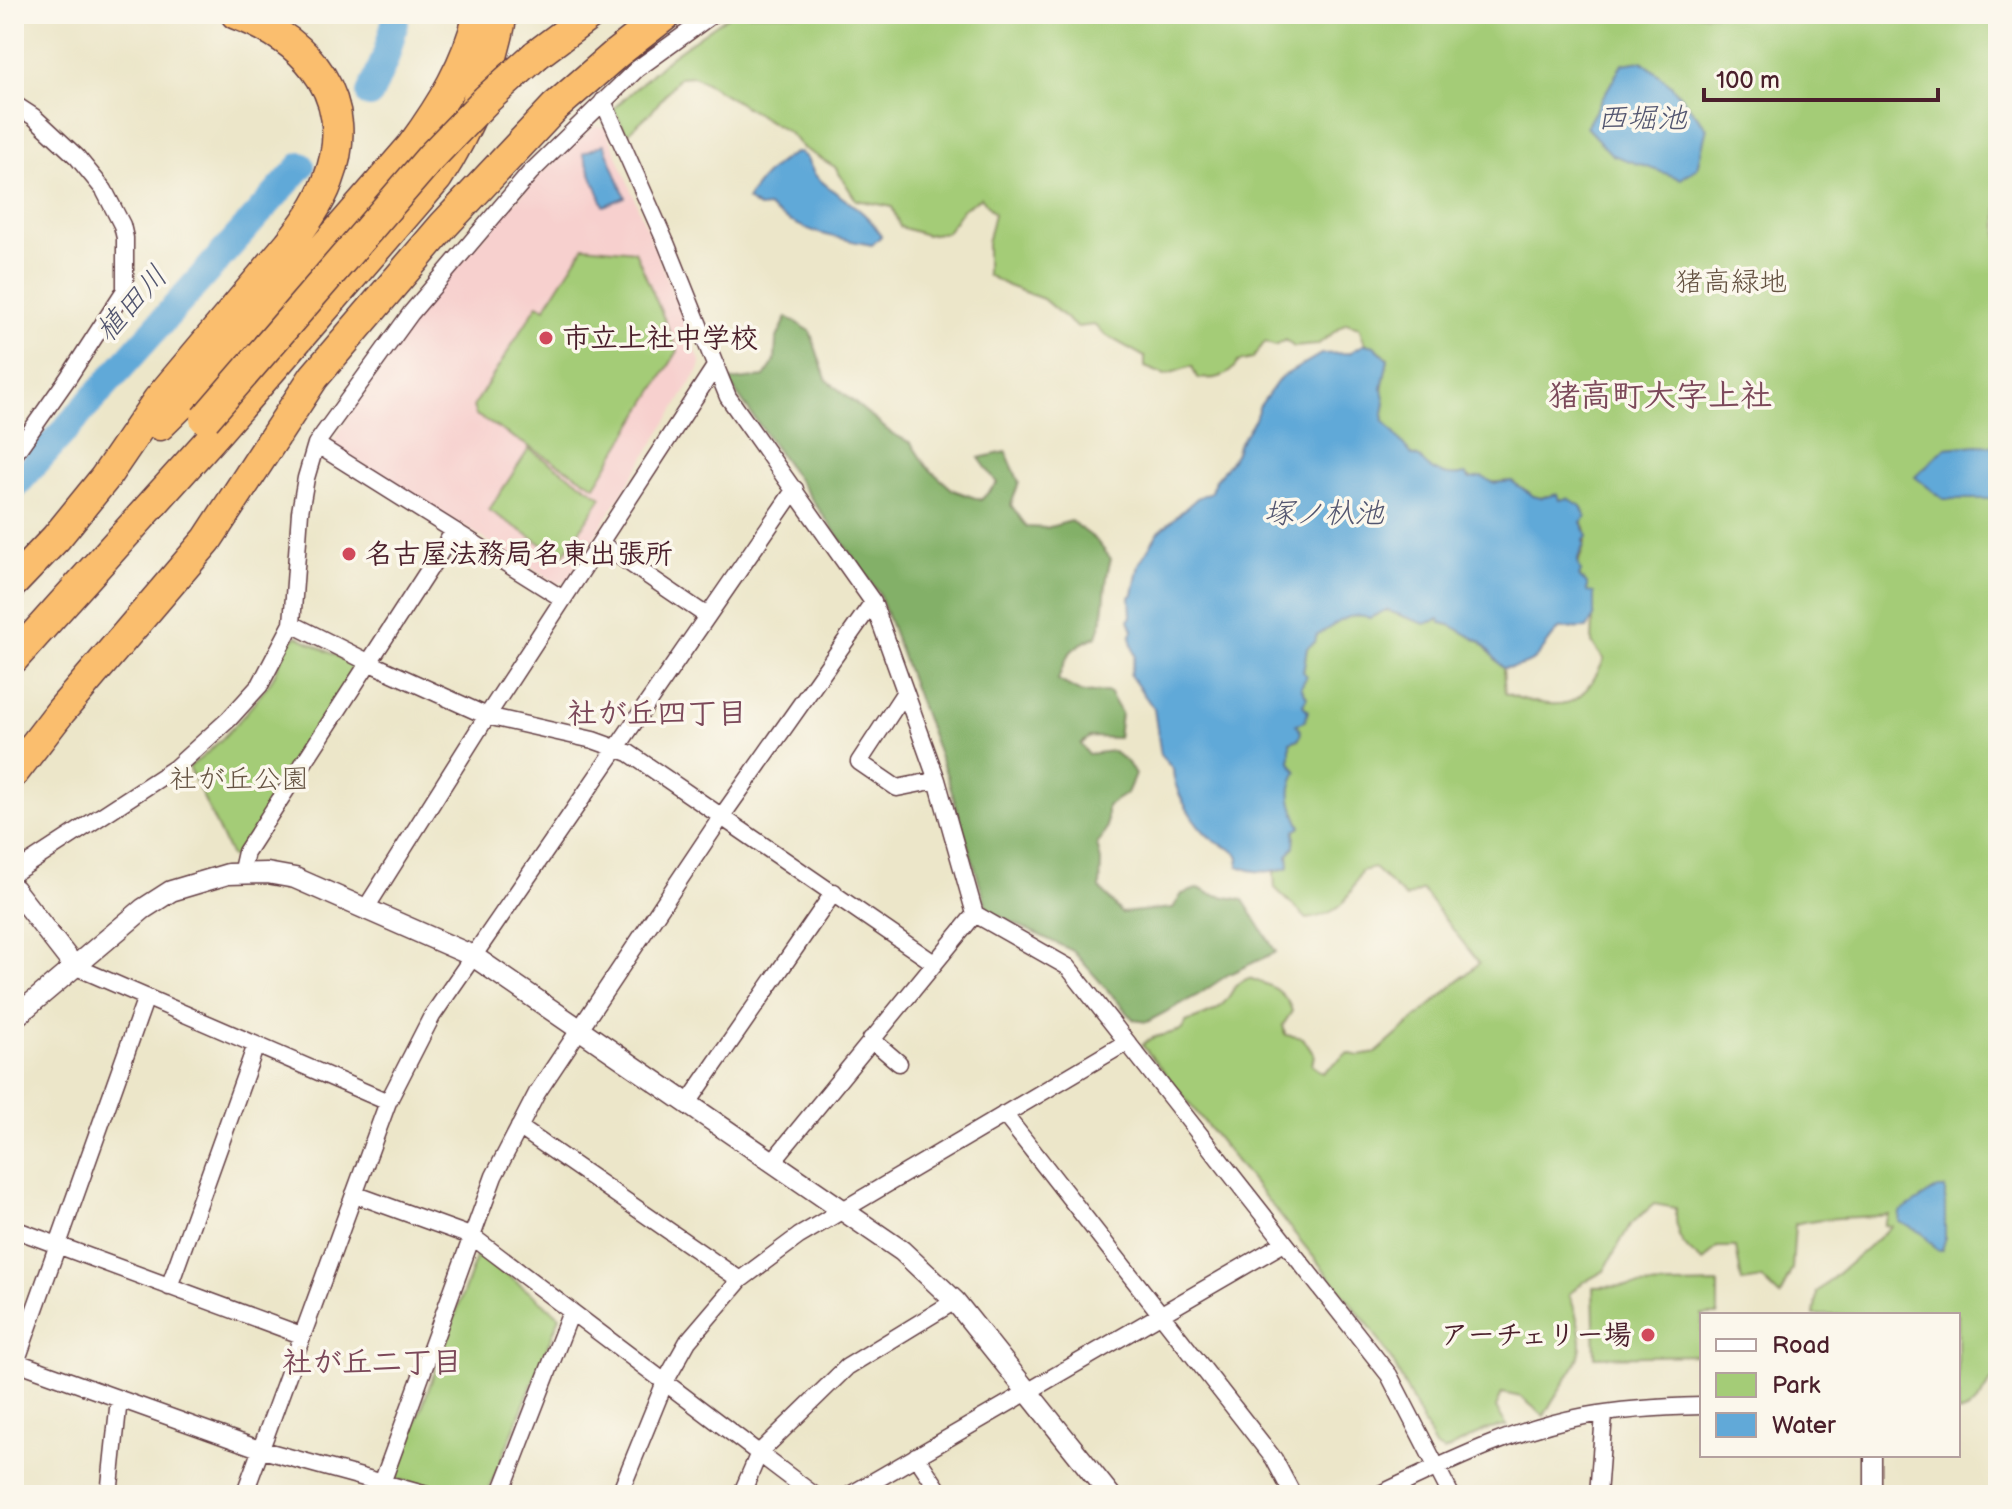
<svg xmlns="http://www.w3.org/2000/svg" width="2012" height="1509" viewBox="0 0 2012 1509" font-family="'Balsamiq Sans','Klee One',sans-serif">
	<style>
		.built { fill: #f7d0ce }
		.green { fill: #a4cc77; stroke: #777651; stroke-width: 2 }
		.forest { fill: #83b068; stroke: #66684a; stroke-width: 2 }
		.water { fill: #61a9d8; stroke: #566482; stroke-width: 2 }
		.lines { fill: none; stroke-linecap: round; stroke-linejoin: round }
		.river { stroke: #61a9d8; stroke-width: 28 }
		.minor-casing { stroke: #623d43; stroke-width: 19 }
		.tertiary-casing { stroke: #623d43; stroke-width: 23 }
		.motorway-casing { stroke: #623d43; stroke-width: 33 }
		.minor { stroke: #fff; stroke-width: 16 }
		.tertiary { stroke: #fff; stroke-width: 20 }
		.motorway { stroke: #fabe6e; stroke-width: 30 }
		.motorway-bridge-casing { stroke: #623d43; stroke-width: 33; stroke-linecap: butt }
		.motorway-bridge { stroke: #fabe6e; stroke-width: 30 }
		.poi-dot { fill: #d1495b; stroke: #fbf7ec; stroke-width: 3 }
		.labels { text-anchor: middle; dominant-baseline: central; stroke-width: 7; stroke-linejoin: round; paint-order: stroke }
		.park-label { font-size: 28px; fill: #655342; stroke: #fbf7ec }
		.poi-label { font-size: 28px; font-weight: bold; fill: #4a1f2b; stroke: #fbf7ec; text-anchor: start }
		.water-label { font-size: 30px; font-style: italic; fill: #535670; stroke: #fbf7ec }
		.neighbourhood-label { font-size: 30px; font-weight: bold; fill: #7c495a; stroke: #fbf7ec }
		.quarter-label { font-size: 32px; font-weight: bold; fill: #7c495a; stroke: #fbf7ec }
	</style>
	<rect width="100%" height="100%" fill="#fbf7ec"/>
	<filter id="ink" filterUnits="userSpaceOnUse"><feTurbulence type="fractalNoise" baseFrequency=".0125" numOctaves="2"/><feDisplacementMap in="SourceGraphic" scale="16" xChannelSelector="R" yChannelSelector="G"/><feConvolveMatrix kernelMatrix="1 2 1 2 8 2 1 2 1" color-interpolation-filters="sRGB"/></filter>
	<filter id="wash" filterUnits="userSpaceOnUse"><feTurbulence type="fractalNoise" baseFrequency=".006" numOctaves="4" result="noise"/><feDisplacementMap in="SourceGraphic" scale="32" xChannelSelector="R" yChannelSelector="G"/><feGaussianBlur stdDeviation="1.8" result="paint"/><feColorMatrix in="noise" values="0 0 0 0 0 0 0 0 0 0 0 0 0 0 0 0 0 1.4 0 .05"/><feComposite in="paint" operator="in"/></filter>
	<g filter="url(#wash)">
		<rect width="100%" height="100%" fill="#ece6c9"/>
		<path class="built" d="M595,126L606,128L701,363L699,370L567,581L558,584L334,447L333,440L417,313L539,175Z"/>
		<path class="green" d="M731,14H1998V1381H1991C1984,1396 1974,1409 1958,1413V1315H1814L1817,1292L1892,1226L1884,1225L1889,1215C1857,1218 1825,1216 1795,1224L1792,1269L1780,1296L1762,1279L1742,1282L1736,1247H1717L1703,1262C1680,1244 1675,1237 1676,1208L1654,1204L1630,1225L1604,1271L1584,1282L1569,1294C1596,1365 1573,1359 1544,1416L1521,1397L1502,1393L1496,1408L1507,1426L1485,1430L1444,1452L1435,1447L1394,1364L1371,1328L1142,1045C1154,1033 1169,1036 1183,1029L1186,1022C1198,1017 1213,1014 1222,1005C1235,993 1228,987 1249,978C1270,986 1284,988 1292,1011L1283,1025L1285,1035L1303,1038L1314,1055L1312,1065L1323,1073L1347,1053L1360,1056L1376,1053L1479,963L1422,890L1406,898L1374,868L1361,871C1347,901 1342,913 1307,919L1275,888L1274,872L1289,867L1288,855L1294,846L1295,831L1301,827L1290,803V742L1299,739L1296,723L1303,705L1301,687L1307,648L1317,635L1345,617L1361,614L1370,618L1385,610L1425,624L1439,619L1441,623L1450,625L1482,643L1503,668L1505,693C1522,700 1556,710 1574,700C1586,695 1600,670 1604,659L1592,643L1594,594L1587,592C1568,558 1585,562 1586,533C1586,518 1559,500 1546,496L1541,498L1532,496C1527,489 1519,488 1512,481C1497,482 1476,486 1465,474C1449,479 1428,472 1420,458L1412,456L1384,421L1383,413L1385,403L1382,390L1388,358L1374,346L1365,344L1359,327L1346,323L1317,345L1294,347L1285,340L1275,346L1265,342L1252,359L1238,362C1228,378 1215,380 1197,378L1192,366L1165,375L1145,367V357L1107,336L1094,325L1076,327L1043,299L1008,286L987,275V243L994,214L981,197L962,210L947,232L926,235L900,227L892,207L856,200L835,167L803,148L789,133L694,76L679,77L652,111L627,134L613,109L670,57Z
			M584,246L635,251L678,351L595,486L476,415L473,407L538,304L545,308Z
			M529,449L602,497L562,557L489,510Z
			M297,636L353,664L356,672L238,857H231L189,767C218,747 252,708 272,679C281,665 283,645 297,636Z
			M478,1252L560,1316L487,1495H462L396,1479Z
			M1718,1284V1315H1702V1355L1595,1357L1593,1287Z"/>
		<path class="forest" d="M787,317L810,331L826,379L891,433L911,443L926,466L953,490L981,500L997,483L979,458L1006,452L1019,482L1011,505L1027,527L1046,528L1071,521L1095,539L1111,559C1102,587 1108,608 1097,636C1071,647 1067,652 1058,680L1082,693L1109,692L1121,713L1118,738L1090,737L1081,744L1088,754L1113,751L1128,763L1135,775L1127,793L1107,806V829L1097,844L1101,861L1100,888L1121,913L1173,908L1182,894L1199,888L1210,894L1243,900L1276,952L1229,974L1198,995L1147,1022L1134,1020L1073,951L988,911L947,776L879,594L728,381L764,377L775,361L776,340Z"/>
		<path class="water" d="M1642,61L1670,84L1707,128L1697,168L1681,179L1612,155L1586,127L1622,64Z
			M604,144L625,197L604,206L583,153Z
			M798,152C809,156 809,167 816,176C837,198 866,207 881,236L872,245C835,238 798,231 768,207L759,208L747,200C757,182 778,159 798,152Z
			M1365,344L1374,346L1388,359L1382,389L1385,403L1383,413L1384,421L1412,455L1420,458C1428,471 1449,479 1465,474L1470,479L1482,477L1494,483L1512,481C1519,488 1527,489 1533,496L1541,498L1557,494L1559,500L1568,498L1581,506L1586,517L1581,522L1588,536L1583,541L1584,545C1579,555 1575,561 1581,571L1579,577L1587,584V592L1594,593V617L1587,628L1559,629C1537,654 1540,666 1503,668L1482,643L1450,625L1441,623L1439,619L1425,624L1386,610L1370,618C1350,609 1335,626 1317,635L1315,642L1307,648L1303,672L1307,676L1301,687L1307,697L1303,705L1308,711L1305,721L1296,724L1301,732L1299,739L1290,742V762L1297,772C1285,791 1292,808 1301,827L1295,831L1294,846L1288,855L1289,867C1271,873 1255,874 1238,866L1239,857C1233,847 1223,847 1213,840C1195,826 1173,791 1173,769L1161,756L1154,709L1130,675L1135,656L1130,637L1133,630L1129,620L1131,616L1130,597L1133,594L1139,564L1158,533L1197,498L1211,492C1214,474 1235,464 1238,445L1255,419L1259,407L1280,378L1321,354L1349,353Z
			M1977,445L1998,446V499H1943L1915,477L1945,448Z
			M1938,1188H1945V1240L1942,1250H1937L1922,1233L1899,1222L1900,1212Z"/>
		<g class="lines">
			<path class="river" d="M370,94L385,59L395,23
				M14,487L301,166"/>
		</g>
	</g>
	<g filter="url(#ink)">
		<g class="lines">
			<g class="minor-casing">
				<path id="minor" d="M603,101L666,243L728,397L873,602L937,780L975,914L1068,967L1127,1042L799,1236L740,1280L688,1341L665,1382L619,1495
					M14,104L34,117L77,157L104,190L122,225L125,238V290L68,378L14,455
					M316,444L563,599
					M600,543L707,616
					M292,624L368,662L487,716L593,740L629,753L934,963
					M905,692L859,762L897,788L937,780
					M14,873L175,768L229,719L260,685L292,624L300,512L306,478L316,444L411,313L530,173L637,69L713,14
					M241,874L246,852L454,531
					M366,908L487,716L716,365
					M74,966L388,1102
					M871,1039L899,1063
					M1127,1042L1389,1375L1451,1495
					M688,1103L834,892
					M1004,1114L1274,1459L1293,1495
					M519,1127L740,1280
					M773,1161L975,914
					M354,1194L473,1237L814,1495
					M14,1229L301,1335
					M169,1287L256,1045
					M14,1361L259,1449L427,1495
					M14,1368L146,997
					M916,1456L942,1495
					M382,1483L494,1176L537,1093L722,816L873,602
					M109,1495L119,1399
					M244,1495L388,1102L432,1016L795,489
					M500,1495L571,1312
					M741,1495L759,1453L847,1367L955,1301
					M850,1495L1284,1243
					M1378,1495C1444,1464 1513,1429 1585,1416C1624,1409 1663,1407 1702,1406
					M1598,1495L1604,1414
					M1873,1495V1455"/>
			</g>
			<g class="tertiary-casing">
				<path id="tertiary" d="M14,889L74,966
					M14,1018L143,909L171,891L228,874L267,873L295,878L473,956L902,1251L955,1301L1110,1495"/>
			</g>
			<g class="motorway-casing">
				<path id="motorway" d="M536,55L591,14
					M160,425L229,357L412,146C442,105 467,64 479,14
					M14,582L56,538L104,479L158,400L289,244C304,225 319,205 328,181C359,100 310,41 236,14
					M14,658L219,430L437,178C470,128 491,73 502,14
					M14,772L61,711L207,540L314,377L444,225L555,107L617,53L667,14"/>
			</g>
			<use href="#minor" class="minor"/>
			<use href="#tertiary" class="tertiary"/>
			<use href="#motorway" class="motorway"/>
			<g class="motorway-bridge-casing">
				<path id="motorway-bridge" d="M205,419L431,157L487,99L536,55"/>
			</g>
			<use href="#motorway-bridge" class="motorway-bridge"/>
		</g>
	</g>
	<g class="poi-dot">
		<circle cx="546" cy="338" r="8"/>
		<circle cx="349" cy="554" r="8"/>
		<circle cx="1648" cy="1335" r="8"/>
	</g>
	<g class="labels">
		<g class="park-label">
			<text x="1731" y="282">猪高緑地</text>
			<text x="239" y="779">社が丘公園</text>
		</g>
		<g class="poi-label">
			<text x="562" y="338">市立上社中学校</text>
			<text x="365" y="554">名古屋法務局名東出張所</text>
			<text x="1632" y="1335" text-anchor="end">アーチェリー場</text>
		</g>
		<g class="water-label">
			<text x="1642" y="119">西堀池</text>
			<text transform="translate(132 304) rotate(-48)">植田川</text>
			<text x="1324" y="514">塚ノ杁池</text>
		</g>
		<g class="neighbourhood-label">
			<text x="657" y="714">社が丘四丁目</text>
			<text x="372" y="1363">社が丘二丁目</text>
		</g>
		<g class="quarter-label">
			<text x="1660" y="396">猪高町大字上社</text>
		</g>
	</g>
	<rect width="2012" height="1509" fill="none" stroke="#fbf7ec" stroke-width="48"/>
	<rect x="1700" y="1313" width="260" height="144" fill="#fbf7ec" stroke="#b4a19f" stroke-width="2"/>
	<rect x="1716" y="1339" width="40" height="12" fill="#ffffff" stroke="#b4a19f" stroke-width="2"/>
	<text x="1772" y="1353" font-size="24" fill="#4a1f2b">Road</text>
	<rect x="1716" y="1373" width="40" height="24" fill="#a4cc77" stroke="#b4a19f" stroke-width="2"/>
	<text x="1772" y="1393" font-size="24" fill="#4a1f2b">Park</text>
	<rect x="1716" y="1413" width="40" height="24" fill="#61a9d8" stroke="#b4a19f" stroke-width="2"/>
	<text x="1772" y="1433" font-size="24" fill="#4a1f2b">Water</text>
	<path d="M1704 88v12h234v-12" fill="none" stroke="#4a1f2b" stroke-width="4"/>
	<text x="1716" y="88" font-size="24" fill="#4a1f2b" stroke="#fbf7ec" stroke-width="6" paint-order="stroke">100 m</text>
</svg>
